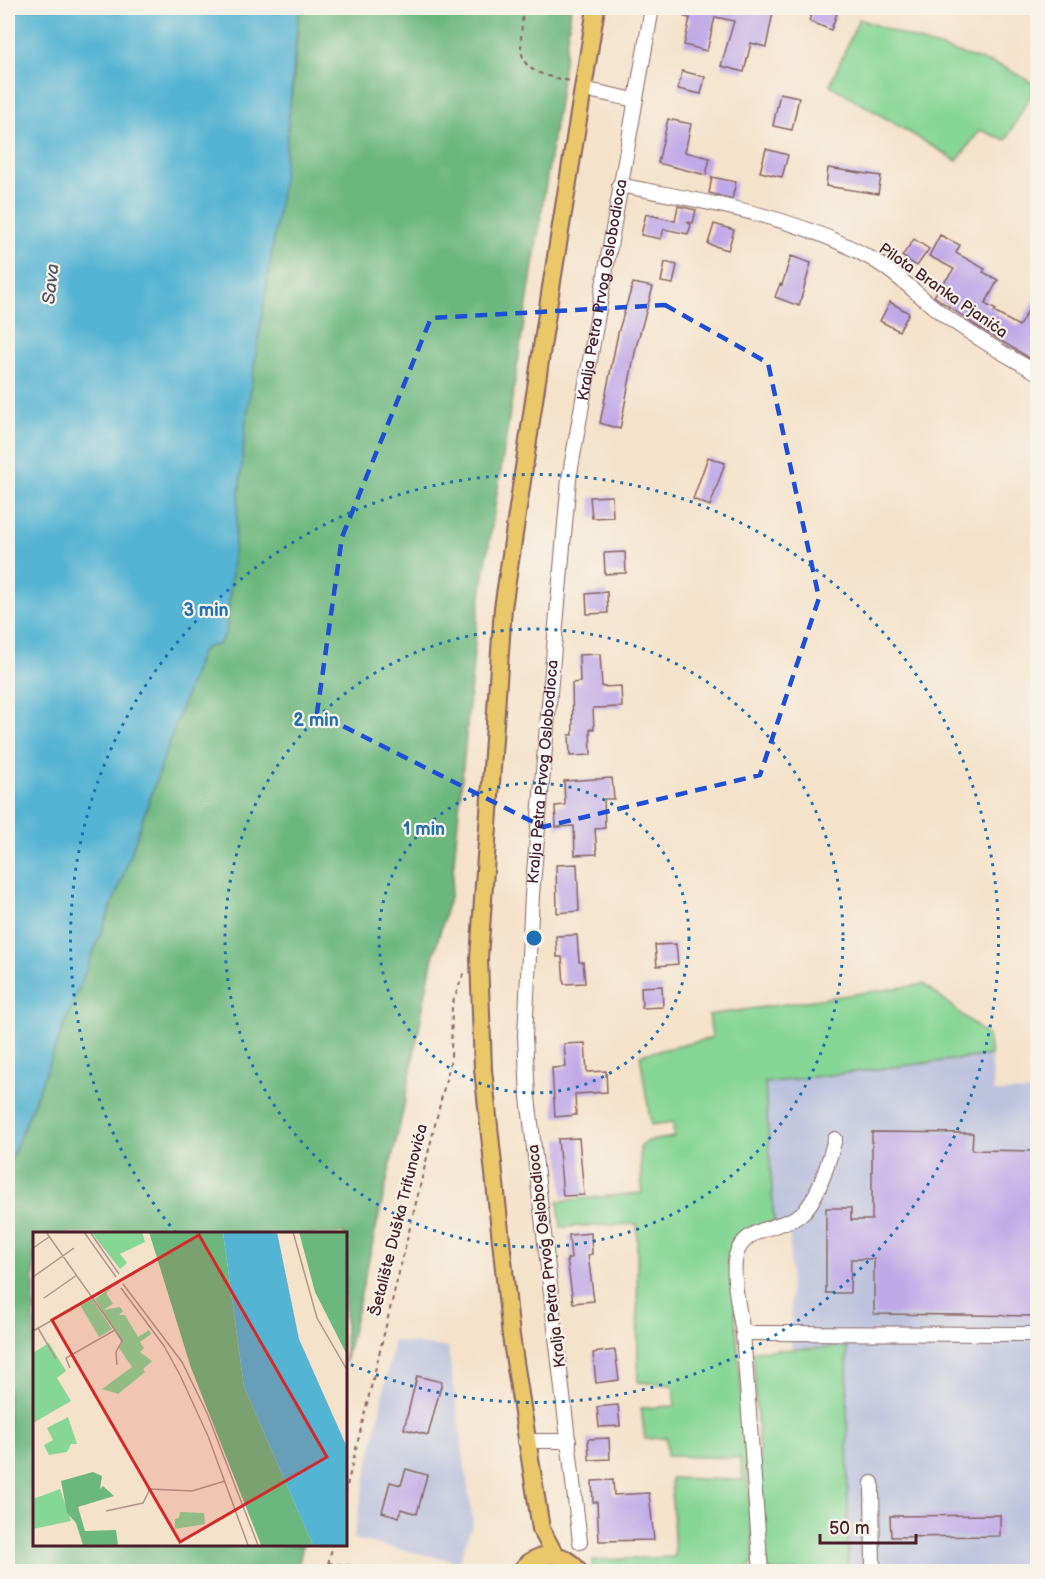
<svg xmlns="http://www.w3.org/2000/svg" width="1045" height="1579" viewBox="0 0 1045 1579" font-family="'Balsamiq Sans',sans-serif">
	<style>
		.industrial { fill: #bdc3de }
		.green { fill: #86d695; stroke: #687a60; stroke-width: 1.5 }
		.forest { fill: #6cb77e; stroke: #5b6b54; stroke-width: 1.5 }
		.water { fill: #54b4d3; stroke: #4f6a7f; stroke-width: 1.5 }
		.building { fill: #bfa9e8 }
		.lines { fill: none; stroke-linecap: round; stroke-linejoin: round }
		.minor-casing { stroke: #866363; stroke-width: 16 }
		.major-casing { stroke: #866363; stroke-width: 20 }
		.path { stroke: #866363; stroke-width: 2; stroke-dasharray: 4.5 4.5; stroke-linecap: butt }
		.minor { stroke: #fff; stroke-width: 14 }
		.major { stroke: #eac769; stroke-width: 16 }
		.marked { fill: none; stroke: #1d4ed8; stroke-width: 4.5; stroke-dasharray: 12 8; stroke-linejoin: round }
		.ring { fill: none; stroke: #1f6fb2; stroke-width: 3; stroke-dasharray: 3 6 }
		.labels { text-anchor: middle; dominant-baseline: central; stroke-width: 4.5; stroke-linejoin: round; paint-order: stroke }
		.street-label { font-size: 16px; fill: #4a1f2b; stroke: #f7f3e8 }
		.water-label { font-size: 18px; font-style: italic; fill: #4e5366; stroke: #f7f3e8 }
		.inset-road { fill: none; stroke: #b1948a; stroke-width: 1.5 }
		.view { fill: #d62828; fill-opacity: 0.15; stroke: #d62828; stroke-width: 3 }
		.inset-edge { fill: none; stroke: #4a1f2b; stroke-width: 3 }
		.centre { fill: #1f6fb2; stroke: #f7f3e8; stroke-width: 3 }
		.ring-label { font-size: 18px; text-anchor: middle; font-weight: bold; fill: #1f6fb2; stroke: #f7f3e8; stroke-width: 4.5; stroke-linejoin: round; paint-order: stroke }
	</style>
	<rect width="100%" height="100%" fill="#f7f3e8"/>
	<filter id="ink" filterUnits="userSpaceOnUse"><feTurbulence type="fractalNoise" baseFrequency=".0167" numOctaves="2"/><feDisplacementMap in="SourceGraphic" scale="12" xChannelSelector="R" yChannelSelector="G"/><feConvolveMatrix kernelMatrix="1 2 1 2 8 2 1 2 1" color-interpolation-filters="sRGB"/></filter>
	<filter id="wash" filterUnits="userSpaceOnUse"><feTurbulence type="fractalNoise" baseFrequency=".008" numOctaves="4" result="noise"/><feDisplacementMap in="SourceGraphic" scale="24" xChannelSelector="R" yChannelSelector="G"/><feGaussianBlur stdDeviation="1.35" result="paint"/><feColorMatrix in="noise" values="0 0 0 0 0 0 0 0 0 0 0 0 0 0 0 0 0 1.4 0 .05"/><feComposite in="paint" operator="in"/></filter>
	<g filter="url(#wash)">
		<rect width="100%" height="100%" fill="#f5e2ca"/>
		<path class="industrial" d="M991,1055L994,1092L1037,1091V1571H848L847,1347L791,1348L790,1237L774,1222L765,1083Z
			M394,1341L448,1348L473,1522L459,1562L353,1539Z"/>
		<path class="green" d="M859,19L922,42L1004,67L1036,85L1006,140L980,130L957,161L830,85Z
			M924,984L988,1036L991,1055L765,1083L774,1222L742,1240L734,1296L754,1560L746,1571H592V1560L675,1557L671,1478L743,1480L740,1458L667,1456L666,1438L645,1439L641,1408L675,1406L673,1385L638,1382L637,1224L561,1227L558,1201L642,1193L640,1148L644,1142L674,1137L673,1122L651,1125L640,1055L712,1038L709,1015Z
			M847,1347L848,1571H771L766,1567L753,1351Z"/>
		<path class="forest" d="M299,8H571L559,101L477,621L451,893L432,961L403,1111L345,1363V1234H34V1544L303,1545L297,1571L8,1572V1167L119,887L201,652L206,647L218,645L226,633L246,420L294,77Z"/>
		<path class="water" d="M8,8H299L283,180L246,420L226,633L218,645L206,647L201,652L119,887L8,1167Z"/>
		<g id="blocks">
			<path class="building" d="M686,8H774L766,47L751,43L744,72L721,66L734,21L715,17L707,51L684,45L690,18L684,17Z
				M814,8L837,13L831,30L809,21Z
				M682,71L705,77L701,94L678,89Z
				M780,93L799,97L792,130L773,126Z
				M668,119L691,124L685,152L710,158L706,175L658,163Z
				M766,149L788,155L782,177L760,172Z
				M828,168L881,176L878,194L826,186Z
				M712,177L736,182L732,199L709,193Z
				M678,206L696,210L693,223L687,222L691,225L688,234L664,229L661,239L641,235L646,214L675,221Z
				M714,224L734,230L728,250L708,244Z
				M940,235L960,245L956,253L985,269L983,272L998,280L985,304L996,310L994,312L1019,326L1038,293V348L1031,359L975,325L934,296L954,269L929,256Z
				M914,239L929,249L917,266L902,256Z
				M791,256L811,263L799,306L775,297L780,284L782,285Z
				M665,262L677,265L673,284L661,282Z
				M633,283L653,287L636,347L620,429L600,423L618,333Z
				M890,302L909,313L899,331L880,321Z
				M708,457L725,463L710,506L693,499Z
				M612,496L613,517L592,518L590,497Z
				M625,552L626,573L605,574L604,553Z
				M607,592L608,613L587,614L586,594Z
				M600,654L602,687L621,686L622,707L593,708L594,729H590L591,755L570,756L569,735H573L572,683L580,682L579,655Z
				M612,778L614,799H604L605,828L595,829L597,854L575,855L574,826L556,827L555,806L565,805L564,781Z
				M577,864L579,911L557,913L556,865Z
				M577,935L579,962H583L585,983L564,984L562,957H557L556,936Z
				M676,944L678,964L657,966L655,945Z
				M662,986L663,1007L642,1008L641,987Z
				M585,1043L587,1072L606,1071L607,1092L575,1094L576,1115L555,1117L552,1068L566,1067L564,1044Z
				M872,1132L973,1133L972,1150L1038,1151V1316L874,1314V1259H851L850,1293H826V1208H851V1220H872Z
				M579,1138L584,1195L563,1196L558,1139Z
				M591,1233L592,1254L588,1255L594,1301L573,1303L567,1259H571L569,1235Z
				M615,1350L619,1380L596,1383L593,1353Z
				M417,1376L442,1382L428,1435L404,1429Z
				M618,1405L620,1426L599,1427L597,1407Z
				M609,1438L610,1459L589,1460L588,1439Z
				M406,1469L427,1475L417,1514L401,1509L399,1517L382,1512L390,1482L401,1485Z
				M613,1480L614,1495L649,1493L654,1540L599,1541L597,1502H593L592,1481Z
				M1000,1515V1536L891,1537L890,1516Z"/>
		</g>
	</g>
	<g filter="url(#ink)">
		<use href="#blocks" fill-opacity="0" stroke="#866363" stroke-width="1.5"/>
		<g class="lines">
			<g class="minor-casing">
				<g id="minor">
					<path d="M583,89L635,100"/>
					<path d="M619,185C705,202 795,215 872,259C900,275 922,300 948,318C977,338 1007,356 1038,373"/>
					<path d="M743,1333C740,1313 729,1269 738,1250C750,1225 783,1229 801,1214C818,1201 829,1160 835,1139"/>
					<path d="M525,1441H569"/>
					<path d="M872,1483L873,1572"/>
					<path id="s1" d="M580,1542L528,1097L525,1036L532,895L569,479L652,8"/>
					<path d="M761,1572L743,1333L1038,1334"/>
				</g>
			</g>
			<g class="major-casing">
				<path id="major" d="M555,1555L541,1529L511,1336L483,1069L479,958L503,608L550,294L596,8
					M520,1572C536,1550 564,1549 579,1572"/>
			</g>
			<path class="path" d="M523,8C520,60 513,71 571,81
				M345,1494L451,1059L452,1005L464,972
				M328,1563L413,1572
				M326,1572L333,1544"/>
			<use href="#minor" class="minor"/>
			<use href="#major" class="major"/>
		</g>
	</g>
	<path class="marked" d="M665,305L768,363L819,598L760,775L543,827L317,713L342,537L431,318Z"/>
	<g class="ring">
		<circle cx="534" cy="938" r="155"/>
		<circle cx="534" cy="938" r="309"/>
		<path d="M176 1233A464 464 0 1 1 345 1362"/>
	</g>
	<g class="labels">
		<g class="street-label">
			<text stroke="none"><textPath href="#s1" startOffset="1260">Kralja Petra Prvog Oslobodioca</textPath></text>
			<text transform="translate(943 291) rotate(35)">Pilota Branka Pjanića</text>
			<text stroke="none"><textPath href="#s1" startOffset="774">Kralja Petra Prvog Oslobodioca</textPath></text>
			<text transform="translate(399 1220) rotate(-76)">Šetalište Duška Trifunovića</text>
			<text transform="translate(547 1256) rotate(-97)">Kralja Petra Prvog Oslobodioca</text>
		</g>
		<g class="water-label">
			<text transform="translate(51 284) rotate(-84)">Sava</text>
		</g>
	</g>
	<g transform="translate(33 1232)">
		<rect width="314" height="314" fill="#f5e2ca"/>
		<path d="M58,0H109L112,10L87,22L94,31L87,37ZM83,52L73,61L80,72L70,78L87,75L90,79L86,83H92L105,105L116,98L118,102L107,110L111,116L107,120L119,129L110,137L112,140L85,162L69,157L99,135L86,116L89,111L62,67ZM59,67L79,97L66,105L47,73ZM16,111L33,139L24,146L38,169L0,191V121ZM35,185L44,212H38L34,220L16,223L11,213L20,208L14,196ZM27,257L38,289L0,297V267ZM147,280L171,281L172,292L142,297V287L146,286Z" fill="#86d695"/>
		<path d="M116,0H190L211,155L280,313H228L158,136ZM266,0H313V121L282,60ZM60,240L69,244L67,257L70,254L81,264L45,275L52,299L83,298L85,313H50L43,291L34,281L28,249Z" fill="#6cb77e"/>
		<path d="M190,0H244L266,107L313,213V313H280L211,155Z" fill="#54b4d3"/>
		<path class="inset-road" d="M13,0L82,98L33,126L37,136M51,0L83,45M57,0L86,42M260,0L284,86L314,138M0,16L16,5M0,45L41,16M90,52L149,130L174,181L225,313M88,56L131,114L147,143L175,204L215,313M11,66L44,43M5,96L23,127M82,98L89,109L83,120L84,133M0,99L85,51M73,279L110,271L117,257L159,259L192,249"/>
		<path class="view" d="M166,3L294,225L147,310L19,88Z"/>
		<rect width="314" height="314" class="inset-edge"/>
	</g>
	<circle cx="534" cy="938" r="9" class="centre"/>
	<g class="ring-label">
		<text x="206" y="616">3 min</text>
		<text x="316" y="726">2 min</text>
		<text x="424" y="835">1 min</text>
	</g>
	<rect width="1045" height="1579" fill="none" stroke="#f7f3e8" stroke-width="30"/>
	<path d="M820 1534v9h96v-9" fill="none" stroke="#4a1f2b" stroke-width="3"/>
	<text x="829" y="1534" font-size="18" fill="#4a1f2b" stroke="#f7f3e8" stroke-width="4.5" paint-order="stroke">50 m</text>
</svg>
